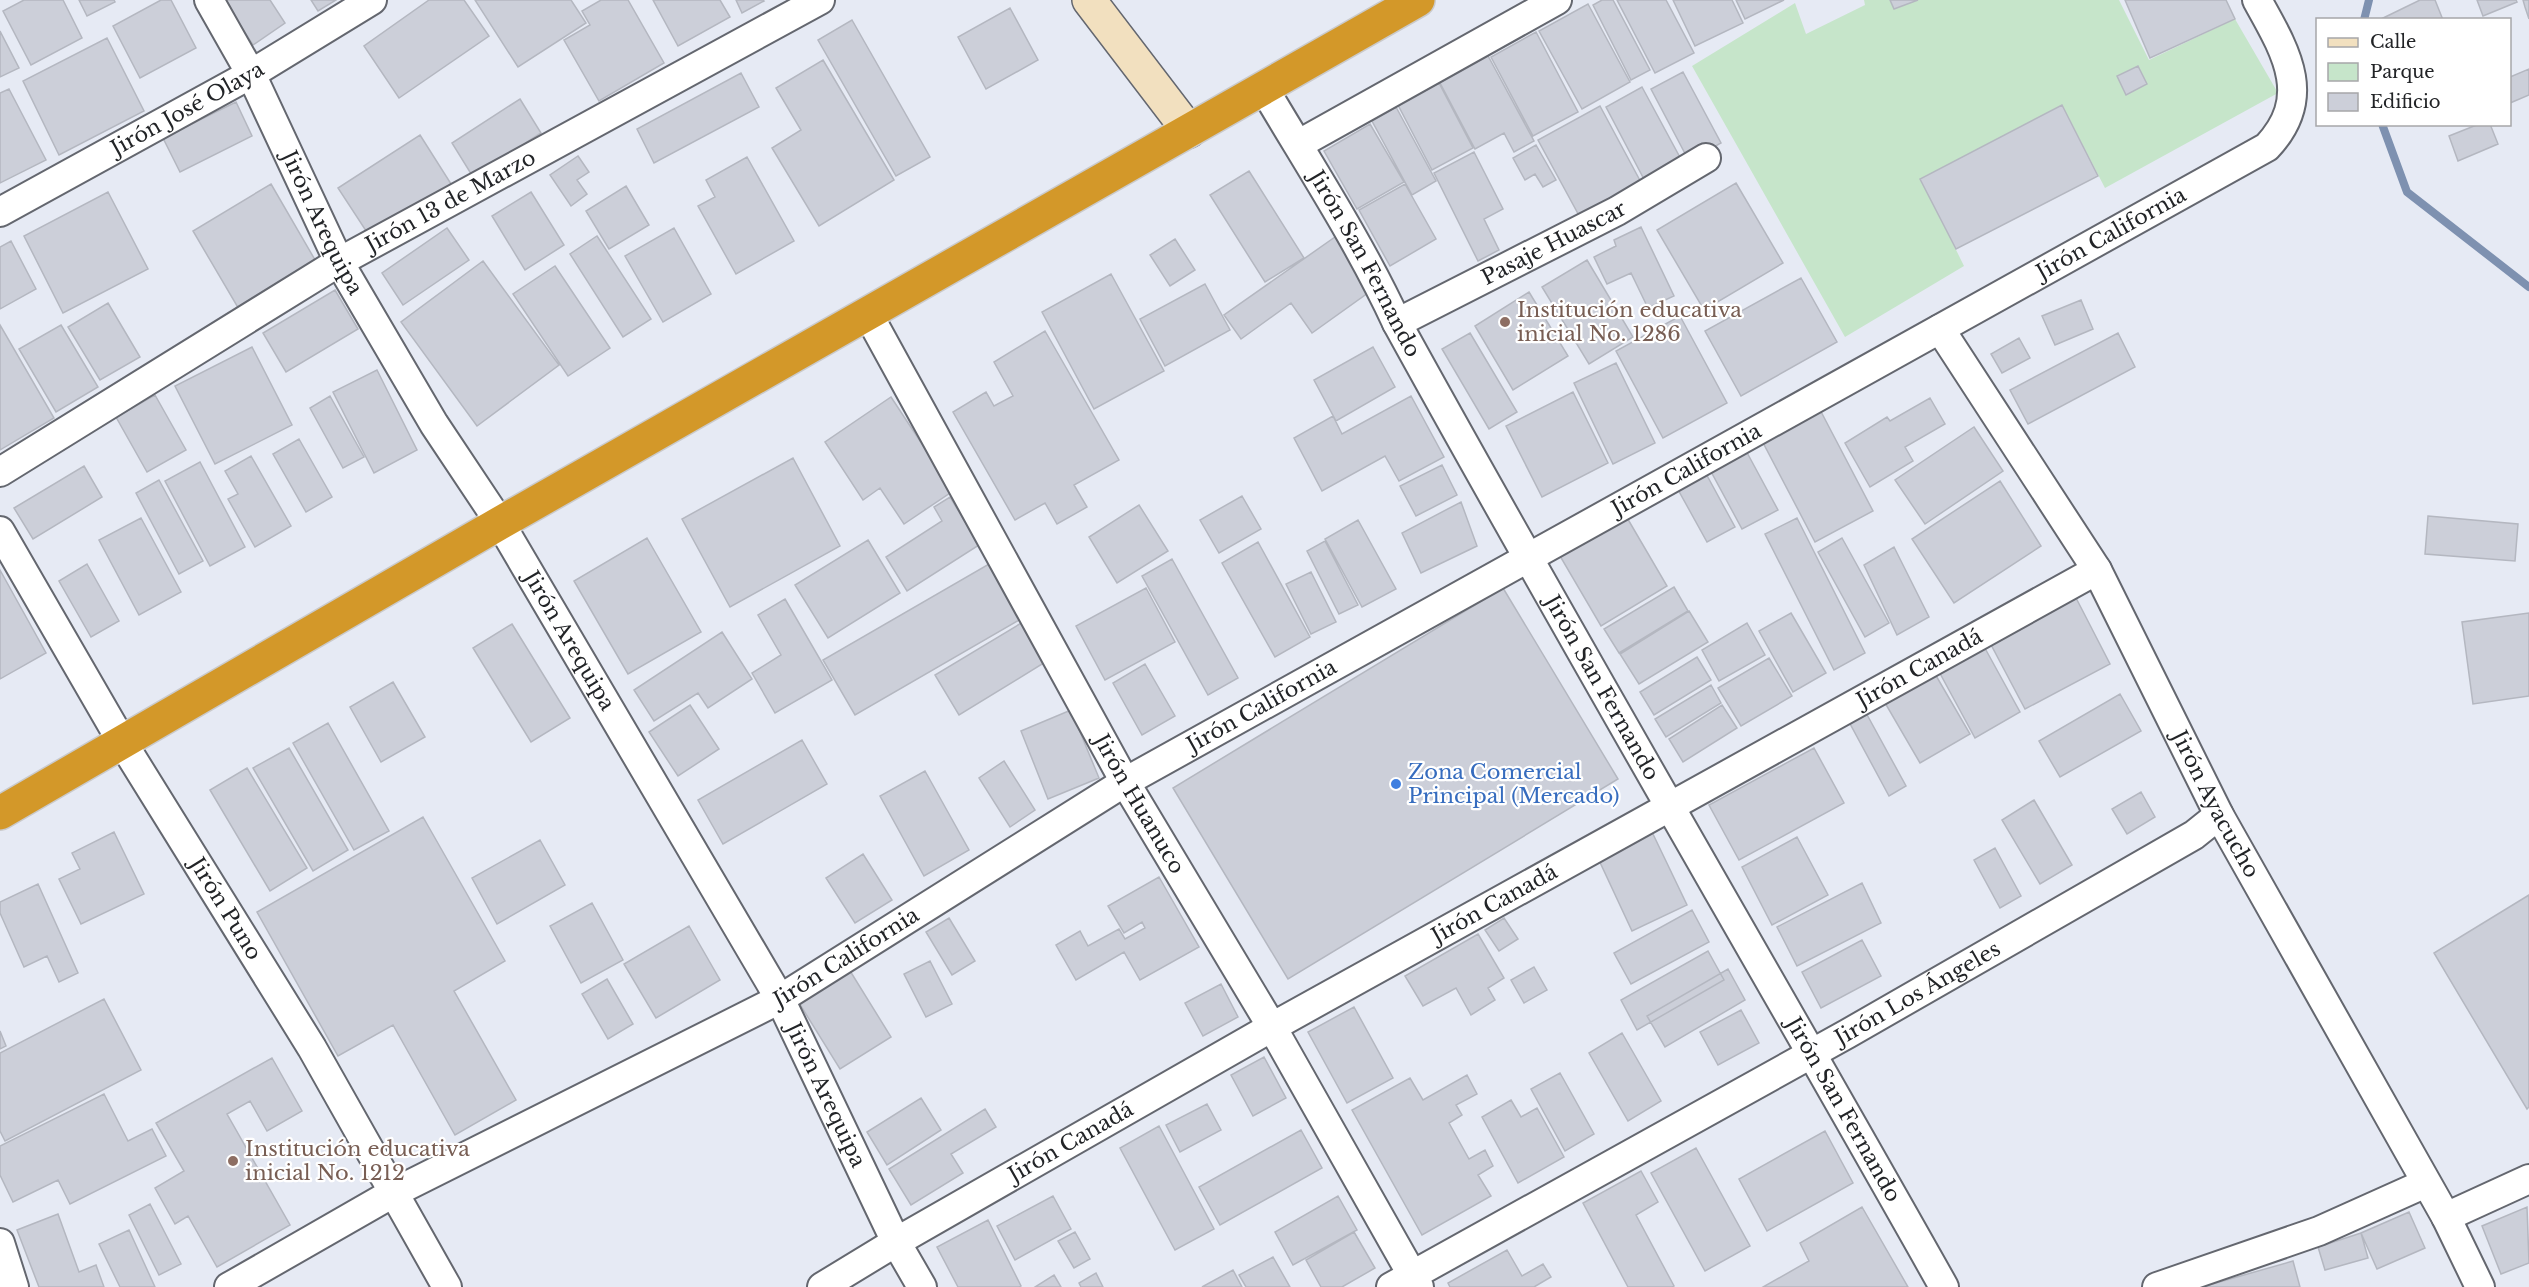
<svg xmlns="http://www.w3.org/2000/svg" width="2529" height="1287" viewBox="0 0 2529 1287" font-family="'Libre Baskerville',serif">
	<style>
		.green { fill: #c6e5ca }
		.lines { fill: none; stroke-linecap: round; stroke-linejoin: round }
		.stream { stroke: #7e91b0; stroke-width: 8 }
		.building { fill: #cccfd9; stroke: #b4b7c0; stroke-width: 1.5 }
		.street-casing { stroke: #64676f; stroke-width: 32 }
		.secondary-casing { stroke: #64676f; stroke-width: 36 }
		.highway-casing { stroke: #cacacb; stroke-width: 36 }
		.street { stroke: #fff; stroke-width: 28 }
		.secondary { stroke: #f2e0bf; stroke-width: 33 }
		.highway { stroke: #d39829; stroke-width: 33 }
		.education-dot { fill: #8d6e63; stroke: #fff; stroke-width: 2 }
		.shop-dot { fill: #3f7fe0; stroke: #fff; stroke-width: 2 }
		.labels { text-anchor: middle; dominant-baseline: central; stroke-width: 4.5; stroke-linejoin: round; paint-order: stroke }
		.street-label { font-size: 21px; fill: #222427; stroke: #fff }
		.education-label { font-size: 21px; fill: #785e54; stroke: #fff; text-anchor: start }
		.shop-label { font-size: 21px; fill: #366cbe; stroke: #fff; text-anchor: start }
	</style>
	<rect width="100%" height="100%" fill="#e6eaf4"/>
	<path class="green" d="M1864,0H2119L2149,60L2235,19L2278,93L2105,188L2062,105L1921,179L1964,266L1845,337L1692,66L1795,3L1806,34L1865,5Z"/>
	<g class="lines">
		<path class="stream" d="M2364,20L2369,0
			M2382,124L2407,192L2529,287"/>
	</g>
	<path class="building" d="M24,0H63L82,38L31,65L3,11Z
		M79,0H114L115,2L87,16Z
		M161,0H171L196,48L140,78L113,26Z
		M224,0H270L285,23L253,45Z
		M311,0H336L318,11Z
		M429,0H464L489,36L399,98L364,46Z
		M475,0H571L586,23L518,67Z
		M601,0H628L664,63L599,101L564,40L590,25L582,11Z
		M653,0H720L730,17L678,46Z
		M736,0H763L764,1L742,13Z
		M1602,0H1613L1650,70L1631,80L1593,5Z
		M1617,0H1666L1694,53L1655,73Z
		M1673,0H1732L1743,23L1695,46Z
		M1736,0H1784L1745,19Z
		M1890,0H1918L1894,9Z
		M2125,0H2226L2235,19L2150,58Z
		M2420,0H2435L2443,20H2379Z
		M2477,0H2516L2517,2L2483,16Z
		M2523,0H2529V19L2525,7Z
		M1588,4L1630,82L1582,109L1539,31Z
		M1010,8L1038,60L986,89L958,37Z
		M852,20L930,157L896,176L818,40Z
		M0,31L19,68L0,77Z
		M1536,32L1578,112L1533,136L1491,57Z
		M107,38L144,111L59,155L23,81Z
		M1487,54L1534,141L1514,152L1504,133L1475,149L1439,81Z
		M823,60L894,180L819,226L772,148L801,130L776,88Z
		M2138,66L2147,84L2126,95L2117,76Z
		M2529,69V95L2510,103V77Z
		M1683,72L1721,143L1689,161L1651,89Z
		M741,73L759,107L654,163L637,129Z
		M1439,83L1473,148L1432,170L1398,105Z
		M1642,87L1683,163L1646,183L1606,107Z
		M9,89L46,160L0,183V93Z
		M520,99L541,133L473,177L452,143Z
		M236,102L252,136L180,172L163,138Z
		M2062,105L2098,176L1956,249L1920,179Z
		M1600,106L1644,188L1582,221L1538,140Z
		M1396,107L1436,181L1412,195L1372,121Z
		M1370,124L1404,182L1357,209L1324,151Z
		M2479,124H2490L2498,144L2458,161L2449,136Z
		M420,135L453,187L372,240L338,188Z
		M1536,145L1556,180L1543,187L1535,174L1525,180L1513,158Z
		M1474,152L1503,209L1484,219L1499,250L1478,261L1434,173Z
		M578,156L589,172L577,180L587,194L571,206L550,175Z
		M747,157L794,241L736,274L698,206L715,197L706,180Z
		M1249,171L1304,258L1265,282L1210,195Z
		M1736,183L1783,263L1704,310L1657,230Z
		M271,184L318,265L240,311L193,231Z
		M1405,184L1436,239L1390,266L1359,210Z
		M626,186L649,225L609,249L586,211Z
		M108,192L148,269L63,313L24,236Z
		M531,192L564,245L525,270L492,216Z
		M1641,227L1674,296L1648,308L1631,273L1607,284L1594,257L1616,246L1614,240Z
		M447,228L469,260L403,305L382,273Z
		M674,228L711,294L663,322L625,256Z
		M597,236L651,319L623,337L570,254Z
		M1335,237L1372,290L1312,333L1291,303L1241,339L1224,315Z
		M1175,239L1195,270L1170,286L1150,255Z
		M11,241L36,289L0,309V247Z
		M1587,260L1633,337L1589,364L1542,287Z
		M483,261L559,365L477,426L401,322Z
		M555,266L610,348L568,376L513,294Z
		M1111,274L1164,371L1094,409L1042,312Z
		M1801,278L1837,342L1741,396L1705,331Z
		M1205,284L1230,330L1165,366L1140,319Z
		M335,290L358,329L286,372L263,333Z
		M1529,292L1568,356L1513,390L1475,326Z
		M2081,300L2093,329L2055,345L2042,316Z
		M108,303L140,357L100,380L68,327Z
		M1680,316L1727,403L1663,438L1616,351Z
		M0,325L54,418L0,450Z
		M61,325L98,387L56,412L19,349Z
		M1045,331L1119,460L1074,485L1087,507L1057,524L1045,503L1015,520L953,412L986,392L994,406L1013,396L994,362Z
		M1470,333L1517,412L1489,429L1442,349Z
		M2118,333L2135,367L2028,424L2010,390Z
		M2019,338L2030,358L2002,373L1991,354Z
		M252,347L292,425L215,464L175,386Z
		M1373,347L1395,387L1336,421L1314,380Z
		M1616,363L1655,443L1613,464L1574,383Z
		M377,370L417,450L374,473L333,392Z
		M1573,392L1608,463L1542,497L1506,426Z
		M155,395L186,450L147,472L116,417Z
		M330,396L364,457L343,468L310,408Z
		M1411,396L1444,457L1399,481L1385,456L1322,491L1294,438L1333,416L1342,434Z
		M891,397L953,491L904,524L880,488L863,500L825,442Z
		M1930,398L1945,424L1905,447L1913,461L1870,487L1845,443L1887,417L1890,421Z
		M1817,404L1873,511L1815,542L1759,435Z
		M1974,427L2003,471L1925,524L1895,480Z
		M299,439L332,497L306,512L273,454Z
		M1744,447L1778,510L1742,529L1708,466Z
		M251,456L291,526L255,547L228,499L238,494L225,471Z
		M793,458L840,546L730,607L682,519Z
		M200,462L245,547L210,566L165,481Z
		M1442,465L1457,495L1416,516L1400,486Z
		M84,466L102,497L33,539L14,508Z
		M1704,470L1735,527L1707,542L1676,486Z
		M159,480L203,561L179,574L136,493Z
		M2000,481L2041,546L1954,603L1912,539Z
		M1242,496L1261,529L1219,553L1200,520Z
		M950,497L979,545L907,591L886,557L942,521L934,507Z
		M1461,502L1477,546L1421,573L1402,533Z
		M1139,505L1168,551L1117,583L1089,537Z
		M1626,516L1667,586L1601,626L1560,556Z
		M2428,516L2518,524L2515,561L2425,554Z
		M141,518L181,592L139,615L99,540Z
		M1797,518L1865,653L1834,670L1765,534Z
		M1358,520L1396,589L1362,607L1325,539Z
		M647,538L701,632L628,674L574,581Z
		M1842,538L1889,623L1865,637L1818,552Z
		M868,540L900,593L828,638L795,585Z
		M1325,541L1358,605L1339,614L1307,551Z
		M1258,542L1310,637L1275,657L1222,563Z
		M1894,547L1929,617L1897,635L1864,565Z
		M1172,559L1238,678L1208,695L1142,576Z
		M87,564L119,621L91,637L59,581Z
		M989,564L1021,619L855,715L823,660Z
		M0,570L46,653L0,679Z
		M1311,572L1336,622L1311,634L1286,584Z
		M1674,587L1688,611L1619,653L1604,629Z
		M1146,588L1175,642L1105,680L1076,626Z
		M1503,588L1618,779L1288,979L1173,788Z
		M2074,594L2110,664L2025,709L1988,639Z
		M785,599L832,680L775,713L752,673L781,655L758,615Z
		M1689,611L1708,642L1639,684L1620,654Z
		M1791,613L1826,673L1793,692L1759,631Z
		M2529,613V696L2473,704L2462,622Z
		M1023,622L1047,661L959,715L935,675Z
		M1747,623L1765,655L1719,681L1702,650Z
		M512,624L570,718L531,742L473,648Z
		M722,632L752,679L708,708L698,693L654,721L634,690Z
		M1981,641L2020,712L1975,738L1936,666Z
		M1697,657L1711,680L1654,715L1640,692Z
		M1769,658L1792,696L1741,726L1718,688Z
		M1145,664L1175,716L1142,735L1113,683Z
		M1931,667L1970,734L1920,763L1881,696Z
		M393,682L425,737L381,762L350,707Z
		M1711,685L1721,703L1666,737L1655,719Z
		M2120,694L2141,731L2060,777L2039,741Z
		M690,705L719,749L678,776L649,732Z
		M1722,705L1737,728L1683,762L1669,739Z
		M1071,710L1099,778L1048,799L1021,731Z
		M1865,711L1906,786L1889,796L1848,720Z
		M328,723L389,831L354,850L293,743Z
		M802,740L827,784L723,844L698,800Z
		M289,748L348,850L313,871L253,768Z
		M1814,748L1844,803L1739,860L1709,805Z
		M1004,761L1035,810L1010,827L979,778Z
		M247,768L307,868L270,891L210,790Z
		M925,771L969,850L924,876L880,796Z
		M2141,792L2155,817L2127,834L2112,809Z
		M2034,800L2072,865L2040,884L2002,820Z
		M423,817L505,961L454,991L516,1100L455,1135L393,1025L338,1056L257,912Z
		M114,832L144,894L81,924L59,879L80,869L72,853Z
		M1652,832L1687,905L1632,931L1598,858Z
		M1797,837L1828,895L1772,925L1742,867Z
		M540,840L565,885L497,924L472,878Z
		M1995,848L2021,896L2000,908L1974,860Z
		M863,854L892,900L855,923L826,878Z
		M1159,877L1199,947L1140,980L1124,952L1076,980L1056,945L1080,931L1088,946L1119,929L1125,939L1145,928L1142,922L1124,933L1108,906Z
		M1862,883L1881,923L1797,966L1777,927Z
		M38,884L78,973L59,982L47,956L24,967L0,913V902Z
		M2529,895V1107L2527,1109L2434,953Z
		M592,903L623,960L581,983L550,926Z
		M1692,910L1709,942L1631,984L1614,953Z
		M949,918L975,961L952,975L926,932Z
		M1504,918L1518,939L1499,951L1485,930Z
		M689,926L720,980L656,1018L624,964Z
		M1478,934L1504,978L1488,988L1495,1000L1471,1015L1456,988L1423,1006L1405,976Z
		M1862,940L1881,976L1821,1008L1802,972Z
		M1708,951L1724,980L1637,1030L1621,1000Z
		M930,961L952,1004L926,1017L904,974Z
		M847,966L891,1037L840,1069L796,998Z
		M1534,967L1547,990L1524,1003L1511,980Z
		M1728,969L1745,1000L1665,1047L1647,1016Z
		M607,979L633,1024L608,1039L582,994Z
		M1221,984L1238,1017L1203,1036L1185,1003Z
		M104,999L141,1070L5,1141L0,1131V1053Z
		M1354,1007L1393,1078L1347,1103L1308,1032Z
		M1741,1010L1759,1043L1718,1065L1700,1032Z
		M0,1031L6,1046L0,1049Z
		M1622,1033L1661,1101L1628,1121L1589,1053Z
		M1264,1057L1286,1098L1253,1116L1231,1075Z
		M272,1058L302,1111L267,1131L250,1101L227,1114L290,1225L217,1267L188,1216L175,1224L155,1188L184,1171L156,1123Z
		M1560,1073L1594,1134L1565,1151L1531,1089Z
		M1467,1075L1477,1094L1456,1105L1462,1115L1449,1123L1469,1159L1485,1150L1493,1166L1478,1175L1491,1196L1422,1235L1352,1110L1410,1078L1423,1100Z
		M104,1094L128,1141L152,1129L166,1156L70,1204L58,1180L13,1202L0,1175V1146Z
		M921,1098L941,1130L887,1165L867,1132Z
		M1511,1100L1521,1117L1537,1108L1564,1157L1518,1183L1482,1117Z
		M1207,1104L1221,1130L1180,1152L1166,1125Z
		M985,1109L996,1127L951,1154L963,1173L911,1205L889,1169Z
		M1159,1126L1214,1229L1175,1250L1120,1148Z
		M1301,1130L1322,1168L1220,1225L1199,1187Z
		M1825,1131L1853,1183L1767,1231L1739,1179Z
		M1696,1148L1750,1246L1705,1271L1651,1173Z
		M1641,1171L1658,1202L1636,1215L1674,1286L1672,1287H1628L1583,1203Z
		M1053,1196L1071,1229L1015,1260L997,1226Z
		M1338,1196L1357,1230L1293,1265L1275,1232Z
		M150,1204L181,1264L159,1275L129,1215Z
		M1862,1207L1908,1287H1763L1809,1261L1800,1243Z
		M2527,1207L2529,1263L2501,1274L2482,1226Z
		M2409,1212L2425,1248L2377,1269L2361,1233Z
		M58,1214L79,1272L96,1265L104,1287H39L17,1230Z
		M988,1220L1021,1286L1019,1287H958L937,1247Z
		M129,1230L155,1287H120L99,1244Z
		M1075,1232L1090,1259L1074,1268L1058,1241Z
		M1354,1232L1375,1268L1342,1287H1321L1306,1260Z
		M2361,1233L2368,1258L2325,1270L2318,1247Z
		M1507,1250L1522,1276L1543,1264L1551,1277L1534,1287H1450L1448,1283Z
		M1273,1257L1290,1287H1246L1239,1275Z
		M2293,1261L2300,1287H2202Z
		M1233,1270L1242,1287H1202Z
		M1096,1273L1103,1287H1081L1079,1283Z
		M1054,1275L1061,1287H1035Z"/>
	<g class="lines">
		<g class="street-casing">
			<g id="street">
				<path id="s1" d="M209,0L251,74L339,262L434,424L500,523L780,999L896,1242L922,1287"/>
				<path id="s2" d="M1263,87C1309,165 1359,241 1397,323C1575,647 1763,965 1944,1287"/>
				<path d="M1299,144L1557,0"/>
				<path id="s3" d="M0,212L251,74L372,0"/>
				<path id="s4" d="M868,314L1125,782L1272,1027L1419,1287"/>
				<path id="s5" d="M1397,323L1617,211L1706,158"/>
				<path id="s6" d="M1940,329L2097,570L2219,815L2446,1217L2480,1287"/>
				<path id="s7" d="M0,472L339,262L820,0"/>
				<path id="s8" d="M0,531L122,742L312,1048L447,1287"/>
				<path d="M2446,1217L2529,1179"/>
				<path d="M0,1243L14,1287"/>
				<path id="s9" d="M229,1287L393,1193L780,999L1125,782L2267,147C2314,97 2286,52 2257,0"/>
				<path id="s10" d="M822,1287L896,1242L1272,1027L2097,570"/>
				<path id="s11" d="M1391,1287L1847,1034L2194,835L2219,815"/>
				<path d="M2157,1287L2319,1231L2426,1183"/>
			</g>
		</g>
		<g class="secondary-casing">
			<path id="secondary" d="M1089,0L1189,131"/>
		</g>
		<g class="highway-casing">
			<path id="highway" d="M0,813L500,523L1418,0"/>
		</g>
		<use href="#street" class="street"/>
		<use href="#secondary" class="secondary"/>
		<use href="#highway" class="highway"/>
	</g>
	<g class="education-dot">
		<circle cx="1505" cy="322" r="6"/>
		<circle cx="233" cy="1161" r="6"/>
	</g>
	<circle class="shop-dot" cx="1396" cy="784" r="6"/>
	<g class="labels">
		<g class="street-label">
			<text stroke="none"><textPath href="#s3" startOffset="214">Jirón José Olaya</textPath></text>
			<text stroke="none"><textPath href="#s7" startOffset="526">Jirón 13 de Marzo</textPath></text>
			<text stroke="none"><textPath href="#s1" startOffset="250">Jirón Arequipa</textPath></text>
			<text stroke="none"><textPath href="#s9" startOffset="2158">Jirón California</textPath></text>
			<text stroke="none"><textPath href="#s5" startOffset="176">Pasaje Huascar</textPath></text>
			<text stroke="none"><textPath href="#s2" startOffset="204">Jirón San Fernando</textPath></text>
			<text stroke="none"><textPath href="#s9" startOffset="1672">Jirón California</textPath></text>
			<text stroke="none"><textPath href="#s1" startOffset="736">Jirón Arequipa</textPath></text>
			<text stroke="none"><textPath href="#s10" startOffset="1260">Jirón Canadá</textPath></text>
			<text stroke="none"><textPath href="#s2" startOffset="690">Jirón San Fernando</textPath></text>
			<text stroke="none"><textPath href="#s9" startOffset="1186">Jirón California</textPath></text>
			<text stroke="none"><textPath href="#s4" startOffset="560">Jirón Huanuco</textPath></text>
			<text stroke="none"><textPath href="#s6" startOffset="550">Jirón Ayacucho</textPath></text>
			<text stroke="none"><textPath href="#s10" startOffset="774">Jirón Canadá</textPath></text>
			<text stroke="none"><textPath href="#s8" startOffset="440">Jirón Puno</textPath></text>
			<text stroke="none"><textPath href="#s9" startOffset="700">Jirón California</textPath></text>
			<text stroke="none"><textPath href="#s11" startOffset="603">Jirón Los Ángeles</textPath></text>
			<text stroke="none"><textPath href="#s1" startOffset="1258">Jirón Arequipa</textPath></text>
			<text stroke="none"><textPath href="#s2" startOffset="1176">Jirón San Fernando</textPath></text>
			<text stroke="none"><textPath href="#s10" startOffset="288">Jirón Canadá</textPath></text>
		</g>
		<g class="education-label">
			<text x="1517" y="310">Institución educativa<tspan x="1517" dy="24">inicial No. 1286</tspan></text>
			<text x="245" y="1149">Institución educativa<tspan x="245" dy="24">inicial No. 1212</tspan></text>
		</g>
		<g class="shop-label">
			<text x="1408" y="772">Zona Comercial<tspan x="1408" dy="24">Principal (Mercado)</tspan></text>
		</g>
	</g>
	<rect x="2316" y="18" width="195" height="108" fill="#ffffff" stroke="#a7a7a9" stroke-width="1.5"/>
	<rect x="2328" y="38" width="30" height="9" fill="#f2e0bf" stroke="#a7a7a9" stroke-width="1.5"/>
	<text x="2370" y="48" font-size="18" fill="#222427">Calle</text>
	<rect x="2328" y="63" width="30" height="18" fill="#c6e5ca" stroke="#a7a7a9" stroke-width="1.5"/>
	<text x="2370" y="78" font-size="18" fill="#222427">Parque</text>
	<rect x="2328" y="93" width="30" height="18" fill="#cccfd9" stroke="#a7a7a9" stroke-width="1.5"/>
	<text x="2370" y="108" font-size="18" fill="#222427">Edificio</text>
</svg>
